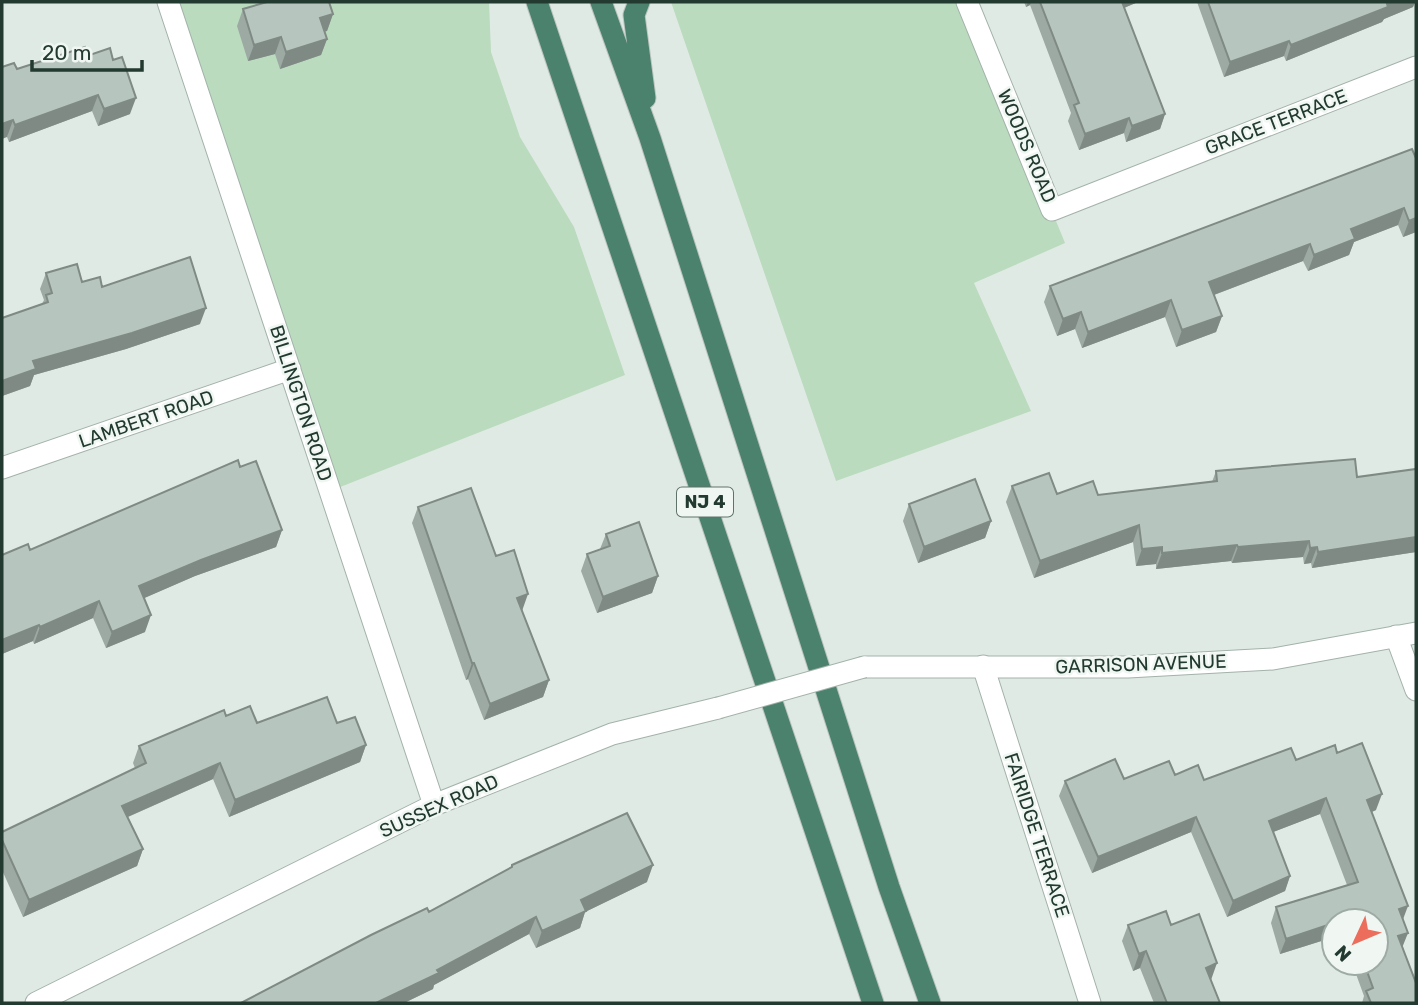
<svg xmlns="http://www.w3.org/2000/svg" width="1418" height="1005" viewBox="0 0 1418 1005" font-family="Rubik,sans-serif">
	<style>
		.green { fill: #badbbe }
		.lines { fill: none; stroke-linecap: round; stroke-linejoin: round }
		.minor-casing { stroke: #a3b2aa; stroke-width: 23 }
		.tertiary-casing { stroke: #a3b2aa; stroke-width: 23 }
		.trunk-casing { stroke: #bdc4c1; stroke-width: 23 }
		.minor { stroke: #fff; stroke-width: 21 }
		.tertiary { stroke: #fff; stroke-width: 21 }
		.trunk { stroke: #4a826d; stroke-width: 21 }
		.tertiary-bridge-casing { stroke: #a3b2aa; stroke-width: 23; stroke-linecap: butt }
		.tertiary-bridge { stroke: #fff; stroke-width: 21 }
		.wall { fill: #9da9a3 }
		.shaded-wall { fill: #7f8a84 }
		.building { fill: #b6c5bd; stroke: #7f8a84; stroke-width: 2 }
		.labels { text-anchor: middle; dominant-baseline: central; stroke-width: 5; stroke-linejoin: round; paint-order: stroke }
		.shield { fill: #f0f7f3; stroke: #60736a; stroke-width: 2 }
		.shield-label { font-size: 18px; font-weight: bold; fill: #223a30 }
		.street-label { font-size: 19px; fill: #223a30; stroke: #f0f7f3 }
	</style>
	<rect width="100%" height="100%" fill="#e0eae4"/>
	<path class="green" d="M168,2H489L491,52L520,137L574,227L625,375L330,491Z
		M671,2H967L1065,243L974,283L1031,411L836,481Z"/>
	<g class="lines">
		<g class="minor-casing">
			<path id="minor" d="M168,2L434,805
				M967,2L1052,210L1416,67
				M2,468L290,369
				M1396,636L1416,690
				M983,666L1090,1003"/>
		</g>
		<g class="tertiary-casing">
			<path id="tertiary" d="M864,667H1128L1273,659L1416,633
				M36,1003L434,805L612,734L718,708"/>
		</g>
		<g class="trunk-casing">
			<path id="trunk" d="M537,2L873,1003
				M601,2L650,138L889,887L930,1003
				M639,2L634,15L645,98"/>
		</g>
		<use href="#minor" class="minor"/>
		<use href="#tertiary" class="tertiary"/>
		<use href="#trunk" class="trunk"/>
		<g class="tertiary-bridge-casing">
			<path id="tertiary-bridge" d="M718,708L864,667"/>
		</g>
		<use href="#tertiary-bridge" class="tertiary-bridge"/>
	</g>
	<path class="wall" d="M1024,2H1138L1124,8L1165,114L1160,129L1126,142L1124,133L1079,150L1068,121L1071,113L1030,5L1026,7Z
		M1197,2H1415L1413,7L1384,19L1382,22L1286,61L1284,56L1224,77Z
		M243,9L333,14L327,31H325L327,39L321,55L280,69L275,54L248,61L237,26Z
		M87,56L130,114L98,126L92,111L9,142L7,137L17,69Z
		M1416,155V232L1403,237L1398,225L1354,242L1349,255L1308,271L1303,261L1214,295L1222,316L1216,332L1176,347L1165,317L1082,348L1075,329L1057,336L1044,302L1050,286Z
		M46,273L102,287L200,324L126,349L34,375L30,386L2,396V318L42,304L44,300L40,289Z
		M1416,469V552L1312,568L1311,563L1304,564L1303,557L1232,563L1231,561L1156,569V564L1136,566L1133,542L1034,578L1006,502L1012,486L1057,494L1098,495L1212,482L1216,471L1357,477Z
		M909,504L991,521L985,538L918,563L903,521Z
		M418,507L496,556L522,611L549,680L543,697L484,720L468,679L466,680L412,523Z
		M282,530L276,547L195,576L144,598L145,632L106,648L93,618L34,644L33,641L2,654V555L30,550Z
		M606,534L658,576L652,593L597,613L581,571L587,554L600,549Z
		M226,716L257,723H337L366,745L360,762L229,817L213,779L128,817L143,849L137,866L23,917L2,870V832L135,768L133,763L139,746Z
		M1337,753L1376,810L1372,812L1403,920V947L1416,1003H1362L1364,996L1352,963H1376V921H1334V937L1280,954L1271,923L1276,907L1347,885L1320,814L1273,832L1290,876L1285,891L1227,917L1191,832L1092,873L1059,796L1065,781L1124,779L1175,775L1204,780L1296,760Z
		M512,865L647,882L585,912L580,928L536,948L529,934L434,985L433,989L404,1003H241L429,912L511,868Z
		M1128,925H1171L1211,980L1220,1003H1154L1140,968L1133,971L1122,941Z"/>
	<path class="shaded-wall" d="M1028,2H1031L1030,5L1026,7Z
		M1117,2H1138L1114,12Z
		M1393,2H1415L1413,7L1384,19L1382,22L1286,61L1291,45Z
		M333,14L327,31L314,35L320,18Z
		M281,37L275,54L248,61L254,45Z
		M327,39L321,55L280,69L286,52Z
		M1289,41L1284,56L1224,77L1230,62Z
		M98,95L92,111L9,142L15,125Z
		M136,98L130,114L98,126L104,109Z
		M1165,114L1160,129L1126,142L1132,126Z
		M1129,118L1124,133L1079,150L1085,134Z
		M13,120L7,137L2,139V124Z
		M1404,208L1398,225L1354,242L1349,255L1308,271L1314,255L1351,229Z
		M1416,218V232L1403,237L1409,221Z
		M1310,244L1303,261L1203,299L1209,282Z
		M1171,300L1165,317L1082,348L1088,332Z
		M206,308L200,324L126,349L34,375L30,386L2,396V381L33,361Z
		M1081,312L1075,329L1057,336L1063,319Z
		M1222,316L1216,332L1176,347L1182,330Z
		M991,521L985,538L918,563L924,547Z
		M1139,525L1133,542L1034,578L1040,561Z
		M282,530L276,547L195,576L133,603L139,586L201,560Z
		M1416,537V552L1312,568L1318,552Z
		M1309,541L1303,557L1232,563L1238,547Z
		M1237,545L1231,561L1156,569L1162,553Z
		M1162,547L1156,564L1136,566L1142,549Z
		M1317,547L1311,563L1304,564L1310,548Z
		M658,576L652,593L597,613L603,597Z
		M528,594L522,611L517,598Z
		M99,601L93,618L34,644L40,627Z
		M151,615L145,632L106,648L112,632Z
		M39,625L33,641L2,654V640Z
		M472,663H474L468,679L466,680Z
		M549,680L543,697L484,720L490,704Z
		M366,745L360,762L229,817L235,800Z
		M220,763L213,779L116,822L122,806Z
		M1382,794L1376,810L1362,816L1367,800Z
		M1326,798L1320,814L1263,836L1269,821Z
		M1196,817L1191,832L1092,873L1098,857Z
		M143,849L137,866L23,917L29,900Z
		M653,865L647,882L585,912L580,928L536,948L542,931L581,900Z
		M1290,876L1285,891L1227,917L1233,901Z
		M1408,906L1402,922L1399,909Z
		M536,917L529,934L434,985L433,989L404,1003H376Z
		M1334,923V937L1280,954L1286,939Z
		M1408,933L1402,948L1398,936Z
		M1146,951L1140,968L1133,971L1139,954Z
		M1217,963L1211,980L1200,984L1206,968Z"/>
	<path class="building" d="M267,2H329L333,14L320,18L327,39L286,52L281,37L254,45L243,9Z
		M1040,2H1122L1165,114L1132,126L1129,118L1085,134L1074,105L1079,103Z
		M1208,2H1393L1387,4L1388,7L1291,45L1289,41L1230,62Z
		M85,47L87,56L110,48L113,60L122,57L136,98L104,109L98,95L15,125L13,120L2,124V67L14,63L17,69Z
		M1412,149L1415,156L1416,155V218L1409,221L1404,208L1351,229L1355,239L1314,255L1310,244L1209,282L1222,316L1182,330L1171,300L1088,332L1081,312L1063,319L1050,286Z
		M190,257L206,308L132,333L33,361L36,369L2,381V318L48,302L46,295L52,293L46,273L77,264L82,282L100,277L102,287Z
		M1355,459L1357,477L1416,469V537L1318,552L1317,547L1310,548L1309,541L1238,547L1237,545L1162,553V547L1142,549L1139,525L1040,561L1012,486L1049,473L1057,494L1093,481L1098,495L1217,481L1216,471Z
		M238,460L240,467L256,461L282,530L201,560L139,586L151,615L112,632L99,601L40,627L39,625L2,640V555L28,544L30,550Z
		M975,479L991,521L924,547L909,504Z
		M471,488L496,556L514,550L528,594L517,598L549,680L490,704L474,663H472L418,507Z
		M639,522L658,576L603,597L587,554L610,546L606,534Z
		M327,697L337,723L355,717L366,745L235,800L220,763L122,806L143,849L29,900L2,840V832L146,763L139,746L224,710L226,716L250,706L257,723Z
		M1362,743L1382,794L1367,800L1408,906L1399,909L1408,933L1398,936L1416,983V1003H1371L1366,991L1373,988L1364,963H1376V921H1348L1347,919L1341,921H1334V923L1286,939L1276,907L1358,882L1326,798L1269,821L1290,876L1233,901L1196,817L1098,857L1065,781L1115,759L1124,779L1169,761L1175,775L1198,765L1204,780L1291,748L1296,760L1335,745L1337,753Z
		M627,813L653,865L581,900L586,911L542,931L536,917L437,970L439,973L376,1003H241L371,935L427,908L429,912L512,867V865Z
		M1166,911L1171,925L1199,914L1217,963L1206,968L1220,1003H1167L1146,951L1139,954L1128,925Z"/>
	<g class="labels">
		<rect class="shield" x="677" y="487.5" width="56" height="29" rx="5"/>
		<g class="shield-label">
			<text x="705" y="502">NJ 4</text>
		</g>
		<g class="street-label">
			<text transform="translate(1276 122) rotate(-21)">GRACE TERRACE</text>
			<text transform="translate(1027 146) rotate(67)">WOODS ROAD</text>
			<text transform="translate(301 403) rotate(72)">BILLINGTON ROAD</text>
			<text transform="translate(146 419) rotate(-19)">LAMBERT ROAD</text>
			<text transform="translate(1141 664) rotate(-2)">GARRISON AVENUE</text>
			<text transform="translate(439 806) rotate(-24)">SUSSEX ROAD</text>
			<text transform="translate(1037 835) rotate(72)">FAIRIDGE TERRACE</text>
		</g>
	</g>
	<rect width="1418" height="1005" fill="none" stroke="#223a30" stroke-width="7"/>
	<g transform="translate(1355 942) rotate(226)"><circle r="33" fill="#f0f7f3" stroke="#9eaba5" stroke-width="2"/>
	<path d="M0-5L12 26L0 18L-12 26Z" fill="#ec6d5c"/>
	<text y="-10" font-size="19" font-weight="bold" text-anchor="middle" fill="#223a30">N</text>
	</g>
	<path d="M32 60v10h110v-10" fill="none" stroke="#223a30" stroke-width="3.5"/>
	<text x="42" y="60" font-size="21" fill="#223a30" stroke="#f0f7f3" stroke-width="5" paint-order="stroke">20 m</text>
</svg>
